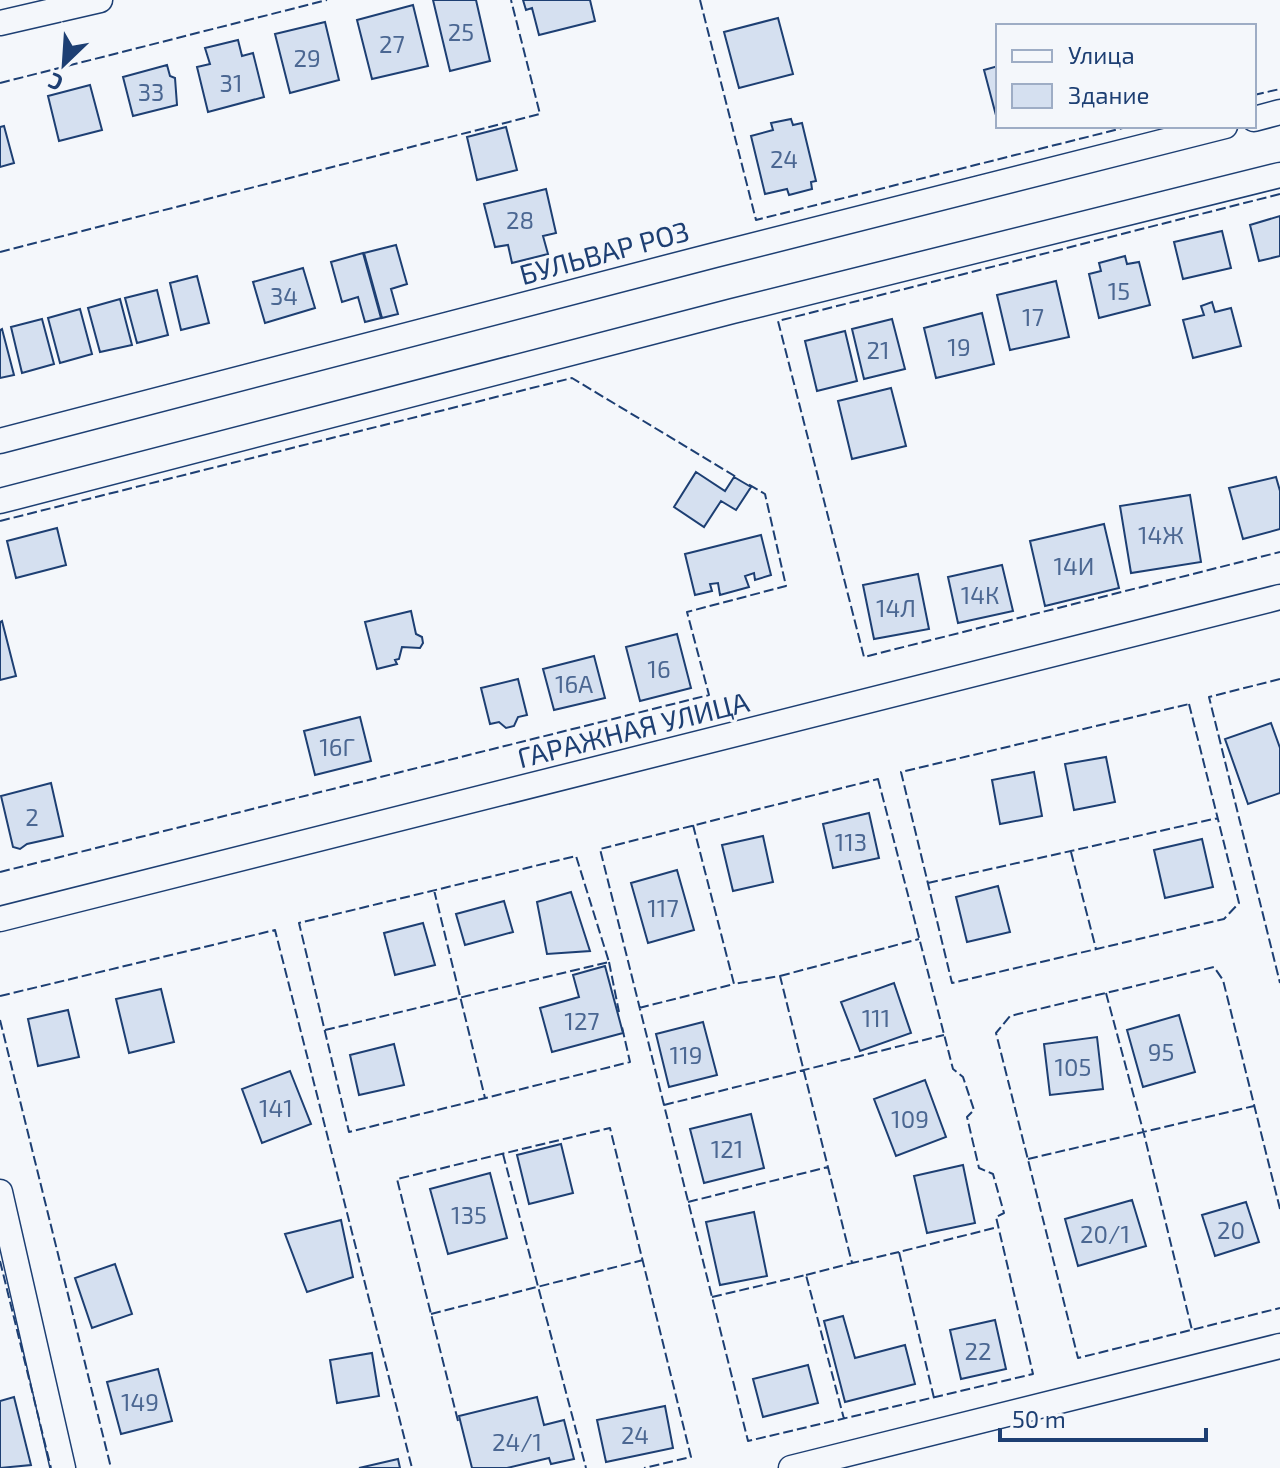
<svg xmlns="http://www.w3.org/2000/svg" width="1280" height="1468" viewBox="0 0 1280 1468" font-family="'Exo 2',sans-serif">
	<style>
		.building { fill: #d5e0f0; stroke: #1d3f73; stroke-width: 2 }
		.lines { fill: none; stroke-linecap: round; stroke-linejoin: round }
		.street-casing { stroke: #1d3f73; stroke-width: 27 }
		.street { stroke: #f4f7fb; stroke-width: 24 }
		.fence { stroke: #1d3f73; stroke-width: 2; stroke-dasharray: 10 4; stroke-linecap: butt }
		.labels { text-anchor: middle; dominant-baseline: central; stroke-width: 6; stroke-linejoin: round; paint-order: stroke }
		.number-label { font-size: 24px; fill: #4b6792 }
		.street-label { font-size: 28px; fill: #1d3f73; stroke: #f4f7fb }
	</style>
	<rect width="100%" height="100%" fill="#f4f7fb"/>
	<path class="building" d="M433,0H476L490,61L450,71Z
		M523,0H590L595,21L539,35L532,8L526,10Z
		M413,5L428,66L372,79L357,20Z
		M778,18L793,74L739,88L724,32Z
		M325,22L339,80L290,93L275,34Z
		M238,40L242,56L253,53L264,97L208,112L197,67L210,64L205,48Z
		M167,65L170,76L175,78L177,105L133,116L123,77Z
		M998,66V123L984,70Z
		M90,85L102,130L59,141L48,96Z
		M791,119L793,125L802,123L816,181L811,182L812,189L789,195L787,189L765,194L751,136L773,130L771,123Z
		M4,126L14,163L0,167V127Z
		M506,127L517,170L477,180L467,137Z
		M546,189L556,233L543,236L548,254L512,263L508,245L495,247L484,204Z
		M1280,216V256L1259,261L1250,225Z
		M1222,231L1231,268L1183,279L1174,242Z
		M396,245L407,284L391,289L398,314L382,318L364,253Z
		M363,253L381,318L365,322L358,297L342,302L331,262Z
		M1125,256L1127,264L1139,262L1150,305L1099,318L1089,274L1101,271L1099,263Z
		M303,268L315,308L265,323L253,282Z
		M197,276L209,323L181,330L170,283Z
		M1056,281L1069,337L1010,350L997,295Z
		M157,290L168,335L137,343L125,298Z
		M120,299L132,345L100,352L88,308Z
		M1212,302L1215,312L1231,308L1241,346L1193,358L1183,320L1204,315L1201,306Z
		M80,309L92,354L60,363L48,318Z
		M982,313L994,364L936,378L924,328Z
		M42,319L54,364L22,373L11,327Z
		M892,319L905,369L864,379L852,329Z
		M2,329L14,375L0,378V330Z
		M845,331L857,381L817,391L805,341Z
		M891,388L906,446L852,459L838,401Z
		M696,472L725,491L734,477L751,487L736,510L721,501L704,527L674,507Z
		M1276,477L1280,491V529L1243,539L1229,488Z
		M1190,495L1201,562L1131,573L1120,506Z
		M1104,524L1119,588L1045,606L1030,541Z
		M57,528L66,565L16,578L7,541Z
		M761,535L771,575L755,580L754,573L745,576L749,587L720,595L718,583L710,584L712,591L695,595L685,554Z
		M1002,565L1013,611L958,623L948,577Z
		M918,574L929,629L874,639L863,585Z
		M411,611L416,634L422,637L423,643L420,648L402,647L399,659L395,660L397,664L377,669L365,622Z
		M2,621L16,676L0,680V622Z
		M677,634L691,688L640,701L626,647Z
		M594,656L605,698L554,710L543,669Z
		M518,679L527,715L518,717L514,726L506,728L499,722L490,724L481,688Z
		M360,717L371,761L315,775L304,731Z
		M1271,723L1280,748V793L1248,804L1225,739Z
		M1106,757L1115,802L1074,810L1065,764Z
		M1034,772L1042,816L1000,824L992,780Z
		M51,783L63,836L27,844L20,849L13,847L1,796Z
		M869,813L879,858L833,868L823,824Z
		M763,836L773,882L733,891L722,845Z
		M1202,839L1213,887L1165,898L1154,850Z
		M677,870L694,930L648,943L631,883Z
		M998,886L1010,932L967,942L956,897Z
		M571,892L590,951L547,954L537,902Z
		M504,901L513,932L465,945L456,914Z
		M423,923L435,965L395,975L384,933Z
		M605,966L623,1033L552,1052L540,1008L579,997L573,975Z
		M894,983L911,1033L860,1051L841,1002Z
		M161,989L174,1042L129,1053L116,999Z
		M68,1010L79,1057L38,1066L28,1019Z
		M1179,1015L1195,1072L1143,1087L1127,1030Z
		M703,1022L717,1075L669,1087L656,1034Z
		M1097,1037L1103,1089L1050,1095L1044,1044Z
		M394,1044L404,1085L359,1095L350,1055Z
		M290,1071L311,1124L262,1143L242,1089Z
		M925,1080L946,1137L896,1156L874,1099Z
		M751,1114L764,1168L704,1183L690,1129Z
		M561,1144L573,1193L529,1204L517,1155Z
		M963,1165L975,1223L927,1233L914,1176Z
		M490,1173L507,1238L448,1254L430,1189Z
		M1132,1200L1146,1246L1078,1266L1065,1219Z
		M1246,1202L1259,1242L1215,1256L1202,1215Z
		M754,1212L767,1276L720,1285L706,1222Z
		M341,1220L353,1277L307,1292L285,1234Z
		M115,1264L132,1314L92,1328L75,1278Z
		M843,1316L855,1358L905,1345L915,1384L845,1402L824,1321Z
		M995,1320L1006,1369L961,1379L950,1330Z
		M372,1353L379,1396L337,1403L330,1360Z
		M808,1365L818,1403L763,1417L753,1379Z
		M158,1369L172,1421L121,1434L107,1382Z
		M14,1397L31,1465L0,1468V1401Z
		M537,1397L544,1425L564,1420L574,1459L551,1464L549,1458L507,1468H472L459,1416Z
		M665,1406L673,1448L606,1462L597,1420Z
		M398,1459L400,1468H359Z"/>
	<g class="lines">
		<g class="street-casing">
			<path id="street" d="M0,23L100,0
				M1254,119L1280,112
				M0,441L715,255L1225,126
				M0,501L733,311L1280,175
				M0,919L1280,597
				M0,1192L63,1468
				M791,1468L1280,1346"/>
		</g>
		<use href="#street" class="street"/>
		<path class="fence" d="M700,0L756,220L1131,126
			M0,83L327,0
			M1254,95L1280,89
			M1280,194L778,321L864,657L1280,552
			M0,252L540,114L511,0
			M0,521L572,378L738,478
			M1280,679L1209,697L1280,983
			M1189,704L1239,903L1224,919L952,983L901,772Z
			M878,779L953,1069L963,1077L974,1110L967,1117L979,1168L993,1174L1004,1213L996,1217L1033,1374L748,1441L600,849Z
			M693,825L734,984L780,976L852,1263L899,1252
			M1071,852L1096,949
			M0,872L709,695L687,612L786,586L765,494L748,484
			M928,883L1218,818
			M434,890L485,1098
			M609,962L619,1012
			M780,976L919,939
			M1106,993L1144,1134L1192,1330
			M0,996L275,930L412,1468
			M639,1008L734,984
			M0,1020L111,1468
			M325,1030L609,962L576,856L299,923L349,1132L630,1062L622,1027
			M664,1105L944,1035
			M503,1154L586,1468
			M1028,1159L1254,1106
			M688,1202L828,1167
			M1280,1209L1223,980L1214,967L1010,1016L996,1033L1078,1358L1280,1308
			M0,1261L51,1468
			M806,1275L852,1263
			M712,1297L806,1275L844,1419
			M431,1314L643,1260
			M934,1398L899,1252L998,1227
			M458,1421L397,1179L610,1128L691,1457L644,1468"/>
	</g>
	<g class="labels">
		<g class="number-label">
			<text x="461" y="31">25</text>
			<text x="392" y="43">27</text>
			<text x="307" y="57">29</text>
			<text x="231" y="82">31</text>
			<text x="151" y="91">33</text>
			<text x="784" y="158">24</text>
			<text x="520" y="219">28</text>
			<text x="1119" y="290">15</text>
			<text x="284" y="295">34</text>
			<text x="1033" y="316">17</text>
			<text x="959" y="346">19</text>
			<text x="878" y="349">21</text>
			<text x="1161" y="534">14Ж</text>
			<text x="1074" y="565">14И</text>
			<text x="980" y="594">14К</text>
			<text x="896" y="607">14Л</text>
			<text x="659" y="668">16</text>
			<text x="574" y="683">16А</text>
			<text x="337" y="746">16Г</text>
			<text x="32" y="816">2</text>
			<text x="851" y="841">113</text>
			<text x="663" y="907">117</text>
			<text x="876" y="1017">111</text>
			<text x="582" y="1020">127</text>
			<text x="1161" y="1051">95</text>
			<text x="686" y="1054">119</text>
			<text x="1073" y="1066">105</text>
			<text x="276" y="1107">141</text>
			<text x="910" y="1118">109</text>
			<text x="727" y="1148">121</text>
			<text x="469" y="1214">135</text>
			<text x="1231" y="1229">20</text>
			<text x="1105" y="1233">20/1</text>
			<text x="978" y="1350">22</text>
			<text x="140" y="1401">149</text>
			<text x="635" y="1434">24</text>
			<text x="517" y="1441">24/1</text>
		</g>
		<g class="street-label">
			<text transform="translate(604 252) rotate(-15)">БУЛЬВАР РОЗ</text>
			<text transform="translate(633 729) rotate(-14)">ГАРАЖНАЯ УЛИЦА</text>
		</g>
	</g>
	<rect x="996" y="24" width="260" height="104" fill="#f4f7fb" stroke="#9eadc5" stroke-width="2"/>
	<rect x="1012" y="50" width="40" height="12" fill="#f4f7fb" stroke="#9eadc5" stroke-width="2"/>
	<text x="1068" y="64" font-size="24" fill="#1d3f73">Улица</text>
	<rect x="1012" y="84" width="40" height="24" fill="#d5e0f0" stroke="#9eadc5" stroke-width="2"/>
	<text x="1068" y="104" font-size="24" fill="#1d3f73">Здание</text>
	<g transform="translate(64 64) rotate(205)" stroke="#f4f7fb" stroke-width="6" paint-order="stroke">
	<path d="M0-6L14 30L0 20L-14 30Z" fill="#1d3f73"/>
	<text y="-12" font-size="22" font-weight="bold" text-anchor="middle" fill="#1d3f73">С</text>
	</g>
	<path d="M1000 1428v12h206v-12" fill="none" stroke="#1d3f73" stroke-width="4"/>
	<text x="1012" y="1428" font-size="24" fill="#1d3f73" stroke="#f4f7fb" stroke-width="6" paint-order="stroke">50 m</text>
</svg>
